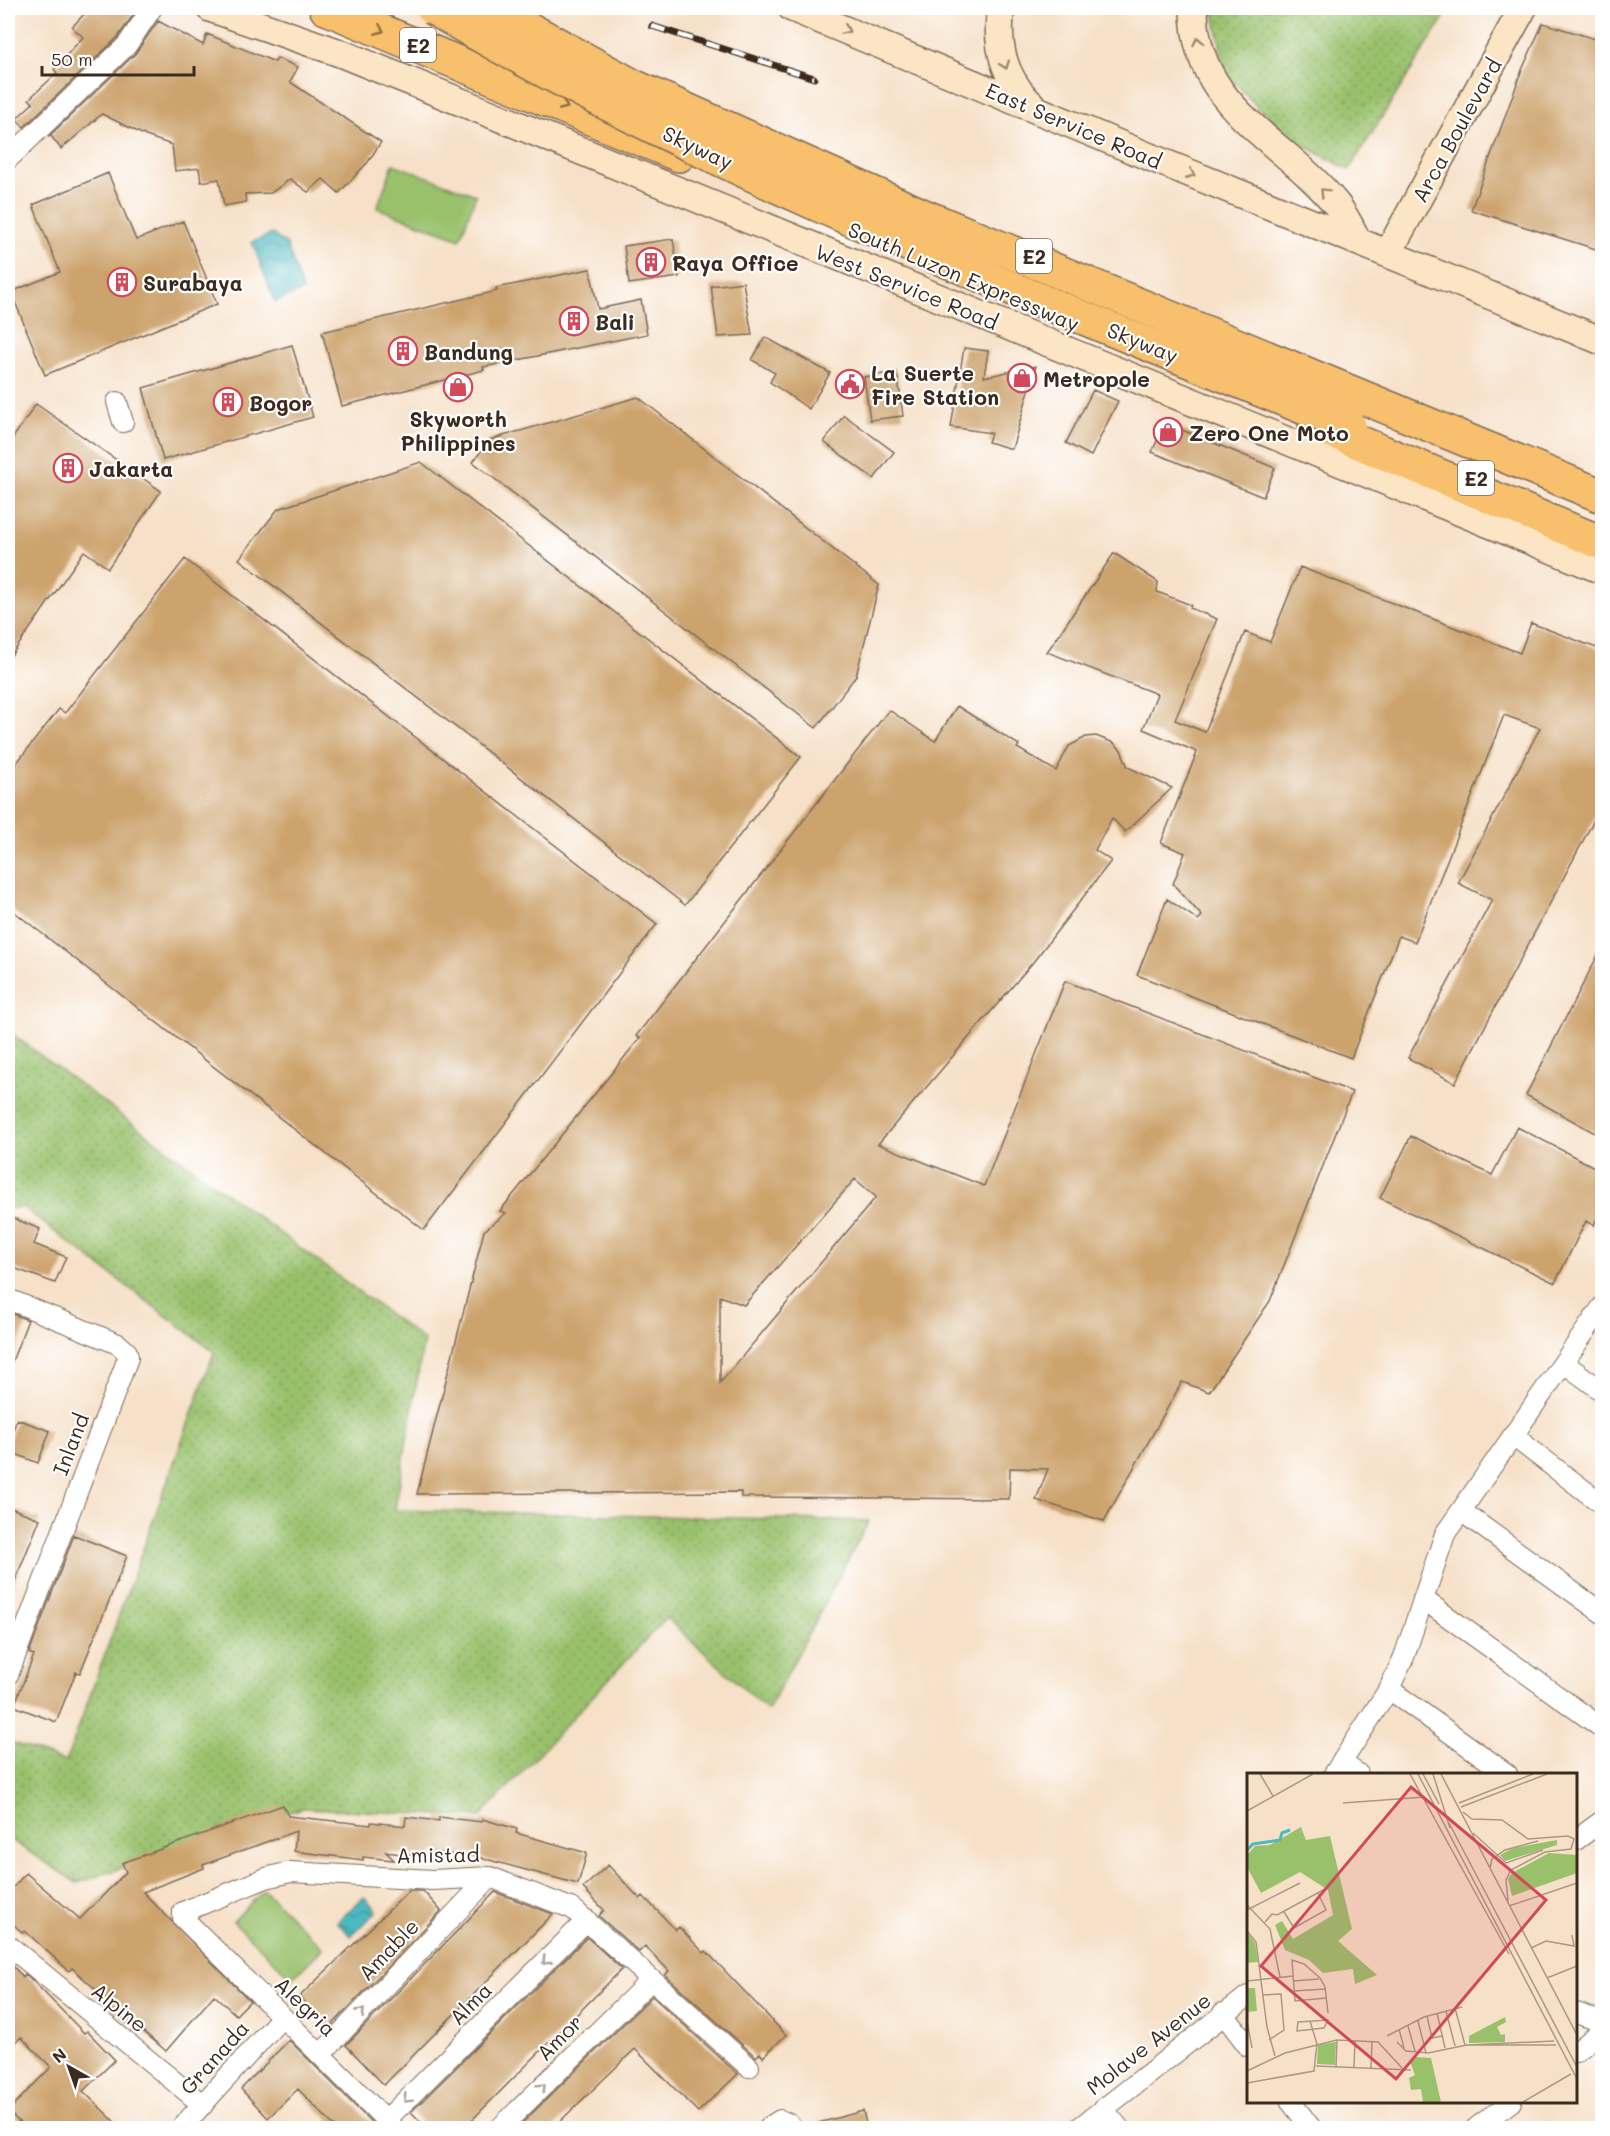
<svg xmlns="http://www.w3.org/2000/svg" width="1610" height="2136" viewBox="0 0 1610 2136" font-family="Mali,sans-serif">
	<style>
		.grass { fill: url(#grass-dots); stroke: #6a7645; stroke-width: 1.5 }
		.pitch { fill: #99c16c; stroke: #6a7645; stroke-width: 1.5 }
		.water { fill: url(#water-waves); stroke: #437270; stroke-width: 1.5 }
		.building { fill: #cca36d; fill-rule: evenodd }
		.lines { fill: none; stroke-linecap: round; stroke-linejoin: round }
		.minor-casing { stroke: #7c6a59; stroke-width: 22 }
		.secondary-casing { stroke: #7c6a59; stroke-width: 30 }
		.motorway-casing { stroke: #7c6a59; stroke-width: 36 }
		.minor { stroke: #fff; stroke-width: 20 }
		.secondary { stroke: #fce5c4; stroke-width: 27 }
		.motorway { stroke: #f8bf6c; stroke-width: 33 }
		.rail-casing { stroke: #3b2a1e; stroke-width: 7 }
		.rail { stroke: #fff; stroke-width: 4.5; stroke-dasharray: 14; stroke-linecap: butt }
		.motorway-bridge-casing { stroke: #7c6a59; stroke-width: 36; stroke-linecap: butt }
		.motorway-bridge { stroke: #f8bf6c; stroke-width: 33 }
		.oneway { stroke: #906d41 }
		.oneway2 { stroke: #9c8871 }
		.oneway3 { stroke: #a79f9a }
		.labels { text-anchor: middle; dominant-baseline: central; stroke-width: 4.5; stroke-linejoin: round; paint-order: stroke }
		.shield { fill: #fff; stroke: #766a62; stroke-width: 1.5 }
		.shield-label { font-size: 20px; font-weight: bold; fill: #3b2a1e }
		.street-label { font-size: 21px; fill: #3b2a1e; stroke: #fff }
		.poi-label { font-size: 21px; font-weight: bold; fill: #3b2a1e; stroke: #fff; text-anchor: start }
		.inset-river { fill: none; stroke: #4bb9c2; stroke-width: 3 }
		.inset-road { fill: none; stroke: #ab9783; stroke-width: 1.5 }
		.view { fill: #d1495b; fill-opacity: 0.15; stroke: #d1495b; stroke-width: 3 }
		.inset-edge { fill: none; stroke: #3b2a1e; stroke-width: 3 }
	</style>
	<defs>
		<pattern id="grass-dots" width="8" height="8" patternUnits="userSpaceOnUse" patternTransform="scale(1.5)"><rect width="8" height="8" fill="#99c16c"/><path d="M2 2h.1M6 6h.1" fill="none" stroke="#7e9d58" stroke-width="1.8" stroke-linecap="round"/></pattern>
		<pattern id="water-waves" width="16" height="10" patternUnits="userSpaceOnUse" patternTransform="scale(1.5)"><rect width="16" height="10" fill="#4bb9c2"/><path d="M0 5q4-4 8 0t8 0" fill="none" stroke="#40979d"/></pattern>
	</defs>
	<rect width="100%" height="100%" fill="#fff"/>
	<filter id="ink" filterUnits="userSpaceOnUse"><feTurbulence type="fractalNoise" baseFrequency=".0167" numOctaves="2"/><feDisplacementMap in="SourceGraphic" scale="12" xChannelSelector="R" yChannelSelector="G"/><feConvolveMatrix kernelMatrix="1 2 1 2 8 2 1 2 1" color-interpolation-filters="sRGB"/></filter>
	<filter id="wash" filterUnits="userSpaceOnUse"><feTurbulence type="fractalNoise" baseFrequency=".008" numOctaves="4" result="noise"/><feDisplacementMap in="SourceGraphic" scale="24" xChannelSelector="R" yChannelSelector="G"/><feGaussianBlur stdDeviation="1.35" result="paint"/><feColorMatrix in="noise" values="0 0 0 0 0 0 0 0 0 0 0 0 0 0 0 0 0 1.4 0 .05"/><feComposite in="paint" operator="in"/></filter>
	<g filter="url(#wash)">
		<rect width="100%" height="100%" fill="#f6e0c7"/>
		<path class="grass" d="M1213,8H1450L1349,170L1279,132L1225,71Z
			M8,1031L424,1340L395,1510L869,1521L768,1710L666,1618L480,1817L302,1808L77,1883L8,1838V1741L66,1762L214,1352L22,1207L8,1209Z"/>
		<path class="pitch" d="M393,164L476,195L460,239L377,208Z
			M264,1890L323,1948L292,1979L233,1921Z"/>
		<path class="water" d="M272,234L287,245L303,291L275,302L252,242Z
			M364,1897L377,1911L351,1936L337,1922Z"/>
		<g id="blocks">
			<path class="building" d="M90,8H138L118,37L24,127L16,119L33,103L29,99L57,73L54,69L83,37L72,27Z
				M158,21L203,45L207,34L275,62L277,58L298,67L290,82L381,142L368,162L339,193L323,179L308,192L290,179L271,193L245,194L246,202L224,206L219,179L201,182L199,168L175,171L172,145L146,136L102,114L61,149L51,136L48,137L135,54Z
				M1543,23L1602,41V251L1471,210L1522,70Z
				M108,173L136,240L183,221L217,304L45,375L11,292L60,272L33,205Z
				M673,239L679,277L629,284L624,246Z
				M590,269L598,309L641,300L647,334L483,367L484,370L342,406L322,332L497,291L496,288Z
				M743,282L752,335L718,337L711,286Z
				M765,337L830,373L809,409L770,382L775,373L752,360Z
				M292,345L313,417L163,460L143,388Z
				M964,348L988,351L984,377L1036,366L1012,449L988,442L991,433L951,427Z
				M897,372L903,416L870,420L864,377Z
				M1093,390L1118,401L1091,456L1066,443Z
				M638,397L879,585L856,676L816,728L473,462L489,440Z
				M36,404L161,491L108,568L84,551L8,660V445Z
				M844,415L894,452L874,479L824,442Z
				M1165,423L1275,468L1263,497L1152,452Z
				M421,462L801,757L685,905L239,559L278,509Z
				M1114,553L1158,582L1157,592L1191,605L1190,608L1217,619L1175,720L1205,732L1245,632L1270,642L1300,567L1520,653L1531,623L1602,650V805L1455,1083L1408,1058L1492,900L1458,883L1540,728L1504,715L1415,942L1399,936L1351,1058L1137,975L1167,899L1198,920L1202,916L1173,884L1185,853L1161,843L1197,752L1143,729L1157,694L1047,652Z
				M185,559L657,924L424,1230L8,907V774L59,709L65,713Z
				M957,706L1019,745L1017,748L1056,771L1069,746L1086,737L1096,736L1114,743L1121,750L1128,767L1172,788L1125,832L1112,818L1095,850L1111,861L1034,961L878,1144L984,1186L1065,981L1352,1092L1270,1301L1209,1392L1182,1382L1104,1521L1036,1500L1048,1469L1010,1468L1009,1499L741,1497V1492L417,1494L484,1231L506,1213L500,1211L640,1038L636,1036L889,710L935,741ZM855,1179L876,1197L720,1383V1296L744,1305Z
				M1602,947V1137L1526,1095Z
				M1517,1127L1602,1171V1208L1594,1225L1586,1221L1555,1283L1380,1198L1411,1136L1492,1175Z
				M8,1216L40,1229L34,1244L66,1257L55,1283L8,1266Z
				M8,1312L28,1320L9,1369H8Z
				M17,1419L50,1431L38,1463L8,1451V1444Z
				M8,1507L40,1519L8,1598Z
				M74,1535L127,1556L80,1673L76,1672L56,1722L14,1706L34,1655L29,1653Z
				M283,1805L288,1816L371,1825V1822L405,1826L406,1817L439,1821V1817L482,1822V1819L517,1829L516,1833L587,1853L578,1884L467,1854V1856L432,1852L431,1858L386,1852L394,1860L363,1857V1860L294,1851L296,1831L203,1865L204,1868L143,1892L250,2001L236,2015L214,1995L166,2051L130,2020L127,2023L102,2001L105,1998L72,1968L69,1971L25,1931L23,1933L8,1920V1893L26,1873L80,1919L126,1872L122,1863Z
				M608,1865L640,1899L643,1896L676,1930L679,1927L704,1953L706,1951L786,2035L763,2057L760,2053L756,2057L665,1975L669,1971L645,1946L639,1952L599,1916L604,1910L583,1888Z
				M409,1891H423L441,1911L329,2028L299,1997Z
				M495,1892L553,1914L384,2085L346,2045Z
				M587,1937L622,1969L464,2128H427L411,2112Z
				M8,1961L23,1977L25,1974L29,1977L84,2033L87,2031L115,2060L83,2091L121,2128H25L8,2111L51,2067L21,2037L8,2050Z
				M652,1996L738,2074L698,2112L635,2049L553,2128H517Z
				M289,2040L377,2128H336L298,2089L268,2118L241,2089Z
				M863,2111L867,2128H818V2123Z"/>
		</g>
	</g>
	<g filter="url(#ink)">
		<use href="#blocks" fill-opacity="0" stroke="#7c6a59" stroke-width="1.5"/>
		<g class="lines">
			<g class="minor-casing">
				<path id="minor" d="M8,159L127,45L152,8
					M117,402L123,422
					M8,1299L118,1344L127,1352L128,1358L8,1675
					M1564,1363L1602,1391
					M1513,1436L1602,1504
					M1461,1511L1602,1613
					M1423,1599L1602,1728
					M1389,1689L1507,1774
					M1341,1762L1358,1774
					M1334,1774L1389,1689L1404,1657L1445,1534L1602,1307
					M1576,1840L1602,1821
					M8,1945L203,2105
					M1223,2013L1248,2046
					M1576,2013L1602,2022
					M1576,2052L1602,2031
					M321,2054L490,1877
					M1291,2102L1311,2128
					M1103,2109L1119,2128
					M386,2120L587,1920
					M181,2128L282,2017
					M394,2128L183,1918V1912L266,1878L290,1872L433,1880L490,1877L573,1909L749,2067
					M500,2128L651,1980
					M768,2128L780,2120L789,2124L792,2128
					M1079,2128L1248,1996
					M1476,2128L1511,2102"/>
			</g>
			<g class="secondary-casing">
				<path id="secondary" d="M210,8L340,53L513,123L1602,570
					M792,8L1145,155L1602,341
					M1001,8C995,46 1005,81 1034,107
					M1194,8C1194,108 1281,137 1336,204C1345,215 1351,228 1357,240
					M1388,253L1523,8"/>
			</g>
			<g class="motorway-casing">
				<path id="motorway" d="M326,8L679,155
					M1315,424L1602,543"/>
			</g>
			<use href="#minor" class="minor"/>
			<use href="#secondary" class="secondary"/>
			<use href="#motorway" class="motorway"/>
			<g class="rail-casing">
				<path id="rail" d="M652,26L814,78"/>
			</g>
			<use href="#rail" class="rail"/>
			<g class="motorway-bridge-casing">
				<path id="motorway-bridge" d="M433,8C722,179 1039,299 1349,426
					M491,8L633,86L926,217L1602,496"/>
			</g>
			<use href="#motorway-bridge" class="motorway-bridge"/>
		</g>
		<defs><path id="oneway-chevron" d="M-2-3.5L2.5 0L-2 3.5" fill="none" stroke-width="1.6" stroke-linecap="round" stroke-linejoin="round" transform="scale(1.5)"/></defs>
		<g class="oneway">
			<use href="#oneway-chevron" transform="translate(380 30) rotate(22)"/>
			<use href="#oneway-chevron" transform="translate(564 106) rotate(23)"/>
		</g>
		<g class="oneway2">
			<use href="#oneway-chevron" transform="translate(846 30) rotate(23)"/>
			<use href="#oneway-chevron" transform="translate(1198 41) rotate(-101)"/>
			<use href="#oneway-chevron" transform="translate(1005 65) rotate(70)"/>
			<use href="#oneway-chevron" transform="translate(1191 174) rotate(22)"/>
			<use href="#oneway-chevron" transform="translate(1324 192) rotate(-135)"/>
		</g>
		<g class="oneway3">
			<use href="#oneway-chevron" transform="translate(546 1961) rotate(135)"/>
			<use href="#oneway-chevron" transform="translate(361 2012) rotate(-46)"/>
			<use href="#oneway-chevron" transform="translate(542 2087) rotate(-45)"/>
			<use href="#oneway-chevron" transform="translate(407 2099) rotate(135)"/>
		</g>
	</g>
	<defs>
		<g id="building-ring" transform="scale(1.5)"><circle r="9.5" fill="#fff" stroke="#d1495b" stroke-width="1.5"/><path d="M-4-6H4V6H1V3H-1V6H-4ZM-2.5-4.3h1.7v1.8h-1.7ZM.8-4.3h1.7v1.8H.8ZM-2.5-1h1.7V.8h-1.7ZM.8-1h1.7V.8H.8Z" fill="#d1495b"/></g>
		<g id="shop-ring" transform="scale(1.5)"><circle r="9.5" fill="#fff" stroke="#d1495b" stroke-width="1.5"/><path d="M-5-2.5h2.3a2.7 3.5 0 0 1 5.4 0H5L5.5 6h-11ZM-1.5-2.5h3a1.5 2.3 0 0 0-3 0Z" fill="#d1495b"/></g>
		<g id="civic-ring" transform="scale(1.5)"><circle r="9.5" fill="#fff" stroke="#d1495b" stroke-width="1.5"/><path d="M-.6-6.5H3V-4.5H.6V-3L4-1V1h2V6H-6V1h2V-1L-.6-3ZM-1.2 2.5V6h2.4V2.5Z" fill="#d1495b"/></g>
	</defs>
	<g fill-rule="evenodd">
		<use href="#building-ring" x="651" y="262"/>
		<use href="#building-ring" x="122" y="282"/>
		<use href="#building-ring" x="574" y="321"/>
		<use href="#building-ring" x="403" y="351"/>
		<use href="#shop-ring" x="1022" y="378"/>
		<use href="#civic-ring" x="850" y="384"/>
		<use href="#shop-ring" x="458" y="387"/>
		<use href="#building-ring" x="228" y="402"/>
		<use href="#shop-ring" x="1168" y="432"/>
		<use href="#building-ring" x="68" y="468"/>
	</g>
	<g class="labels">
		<g class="shield">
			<rect x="400" y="28" width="36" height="34" rx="4.5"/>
			<rect x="1016" y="239" width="36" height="34" rx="4.5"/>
			<rect x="1458" y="461" width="36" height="34" rx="4.5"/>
		</g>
		<g class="shield-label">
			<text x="418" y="45">E2</text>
			<text x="1034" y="256">E2</text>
			<text x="1476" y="478">E2</text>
		</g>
		<g class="street-label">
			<text transform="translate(1074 125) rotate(23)">East Service Road</text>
			<text transform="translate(1456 130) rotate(-61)">Arca Boulevard</text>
			<text transform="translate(698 147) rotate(25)">Skyway</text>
			<text transform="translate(964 276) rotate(23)">South Luzon Expressway</text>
			<text transform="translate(907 286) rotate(22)">West Service Road</text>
			<text transform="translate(1143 342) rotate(22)">Skyway</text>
			<text transform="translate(70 1444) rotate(-69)">Inland</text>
			<text transform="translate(438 1854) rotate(-1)">Amistad</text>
			<text transform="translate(388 1949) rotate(-46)">Amable</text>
			<text transform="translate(470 2003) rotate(-45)">Alma</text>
			<text transform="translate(306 2006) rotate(44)">Alegria</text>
			<text transform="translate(120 2007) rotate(39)">Alpine</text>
			<text transform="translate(559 2037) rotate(-45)">Amor</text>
			<text transform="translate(1148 2043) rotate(-38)">Molave Avenue</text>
			<text transform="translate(214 2057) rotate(-48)">Granada</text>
		</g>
		<g class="poi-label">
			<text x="672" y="262">Raya Office</text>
			<text x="143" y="282">Surabaya</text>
			<text x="595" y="321">Bali</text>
			<text x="424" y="351">Bandung</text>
			<text x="871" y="372">La Suerte<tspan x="871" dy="24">Fire Station</tspan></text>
			<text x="1043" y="378">Metropole</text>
			<text x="249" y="402">Bogor</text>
			<text x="458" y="418" text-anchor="middle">Skyworth<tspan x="458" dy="24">Philippines</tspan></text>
			<text x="1189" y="432">Zero One Moto</text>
			<text x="89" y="468">Jakarta</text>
		</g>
	</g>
	<g transform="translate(1247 1773)">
		<rect width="330" height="330" fill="#f6e0c7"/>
		<path d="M54,54L59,67L83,63L105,156L91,168L130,202L108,211L106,196L76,200L62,187L38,177L28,152L35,148L46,166L86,142L81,117L53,99L14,120L0,94V82L8,73L23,72ZM310,67V72L258,88L253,82L266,75ZM302,80L330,82V100L265,123L261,106L265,100ZM0,159L8,170L11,189L0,190ZM0,215H8L10,238L0,239ZM258,244L259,249L250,254L254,262L258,261V269L222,270V263ZM89,269L88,292L70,291L71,272ZM168,284L184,285L194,329H176L174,316L164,317L162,305L168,302L163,288Z" fill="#99c16c"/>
		<path class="inset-river" d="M0,77L6,71L33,67L35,60L43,57"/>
		<path class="inset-road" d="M13,1L26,23M163,1L262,181M171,1L330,306M176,1L192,31M186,1L203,55M194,1L330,262M96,30L178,24M212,30L286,1M214,34L300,1M0,38L66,1M216,39L225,46L255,47L281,66L321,63L327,66L324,76L298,79L264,97L259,107L261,128M202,50L330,294M226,60L259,90L296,77M243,95L245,86L258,77L291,68M0,132L23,156L33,204M262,133L330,110M0,137L53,110M37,139L47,155L79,137L71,120M18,149L25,141L30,142L78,116M0,158L9,169L20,254L28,283M284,175L299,168L327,173L325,162M300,205L330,193M0,208L46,203M46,208L72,206M47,218L78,216M16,222L34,221L37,257L22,267M79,225L48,228L45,187L57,191L73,205L78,214L81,240M208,235L218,272M199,238L208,273M190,240L198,275M180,243L185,265L195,263M81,247L77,255L50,258L51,249ZM0,248L5,275M171,248L179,280M161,253L168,278M152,256L157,275M140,263L177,244L215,234M150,269L159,278L181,280L220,272L307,268M218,272H309M69,293L164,297M89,294L90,268M107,294L108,268M124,295L125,268M0,298L38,280L90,267L131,269L156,296M0,310L67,298L70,271L63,248M276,329L324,301"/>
		<path class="view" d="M164,14L299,127L149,306L14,193Z"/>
		<rect width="330" height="330" class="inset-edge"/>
	</g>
	<rect width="1610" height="2136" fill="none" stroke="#fff" stroke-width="30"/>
	<g transform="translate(69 2067) rotate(320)" stroke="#ffffff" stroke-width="4.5" paint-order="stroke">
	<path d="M0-4.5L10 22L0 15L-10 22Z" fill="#3b2a1e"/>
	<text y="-9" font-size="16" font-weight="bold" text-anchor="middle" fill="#3b2a1e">N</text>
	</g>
	<path d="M42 66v9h152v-9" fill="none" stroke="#3b2a1e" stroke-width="3"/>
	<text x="51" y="66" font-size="18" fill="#3b2a1e" stroke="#ffffff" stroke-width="4.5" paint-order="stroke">50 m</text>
</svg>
